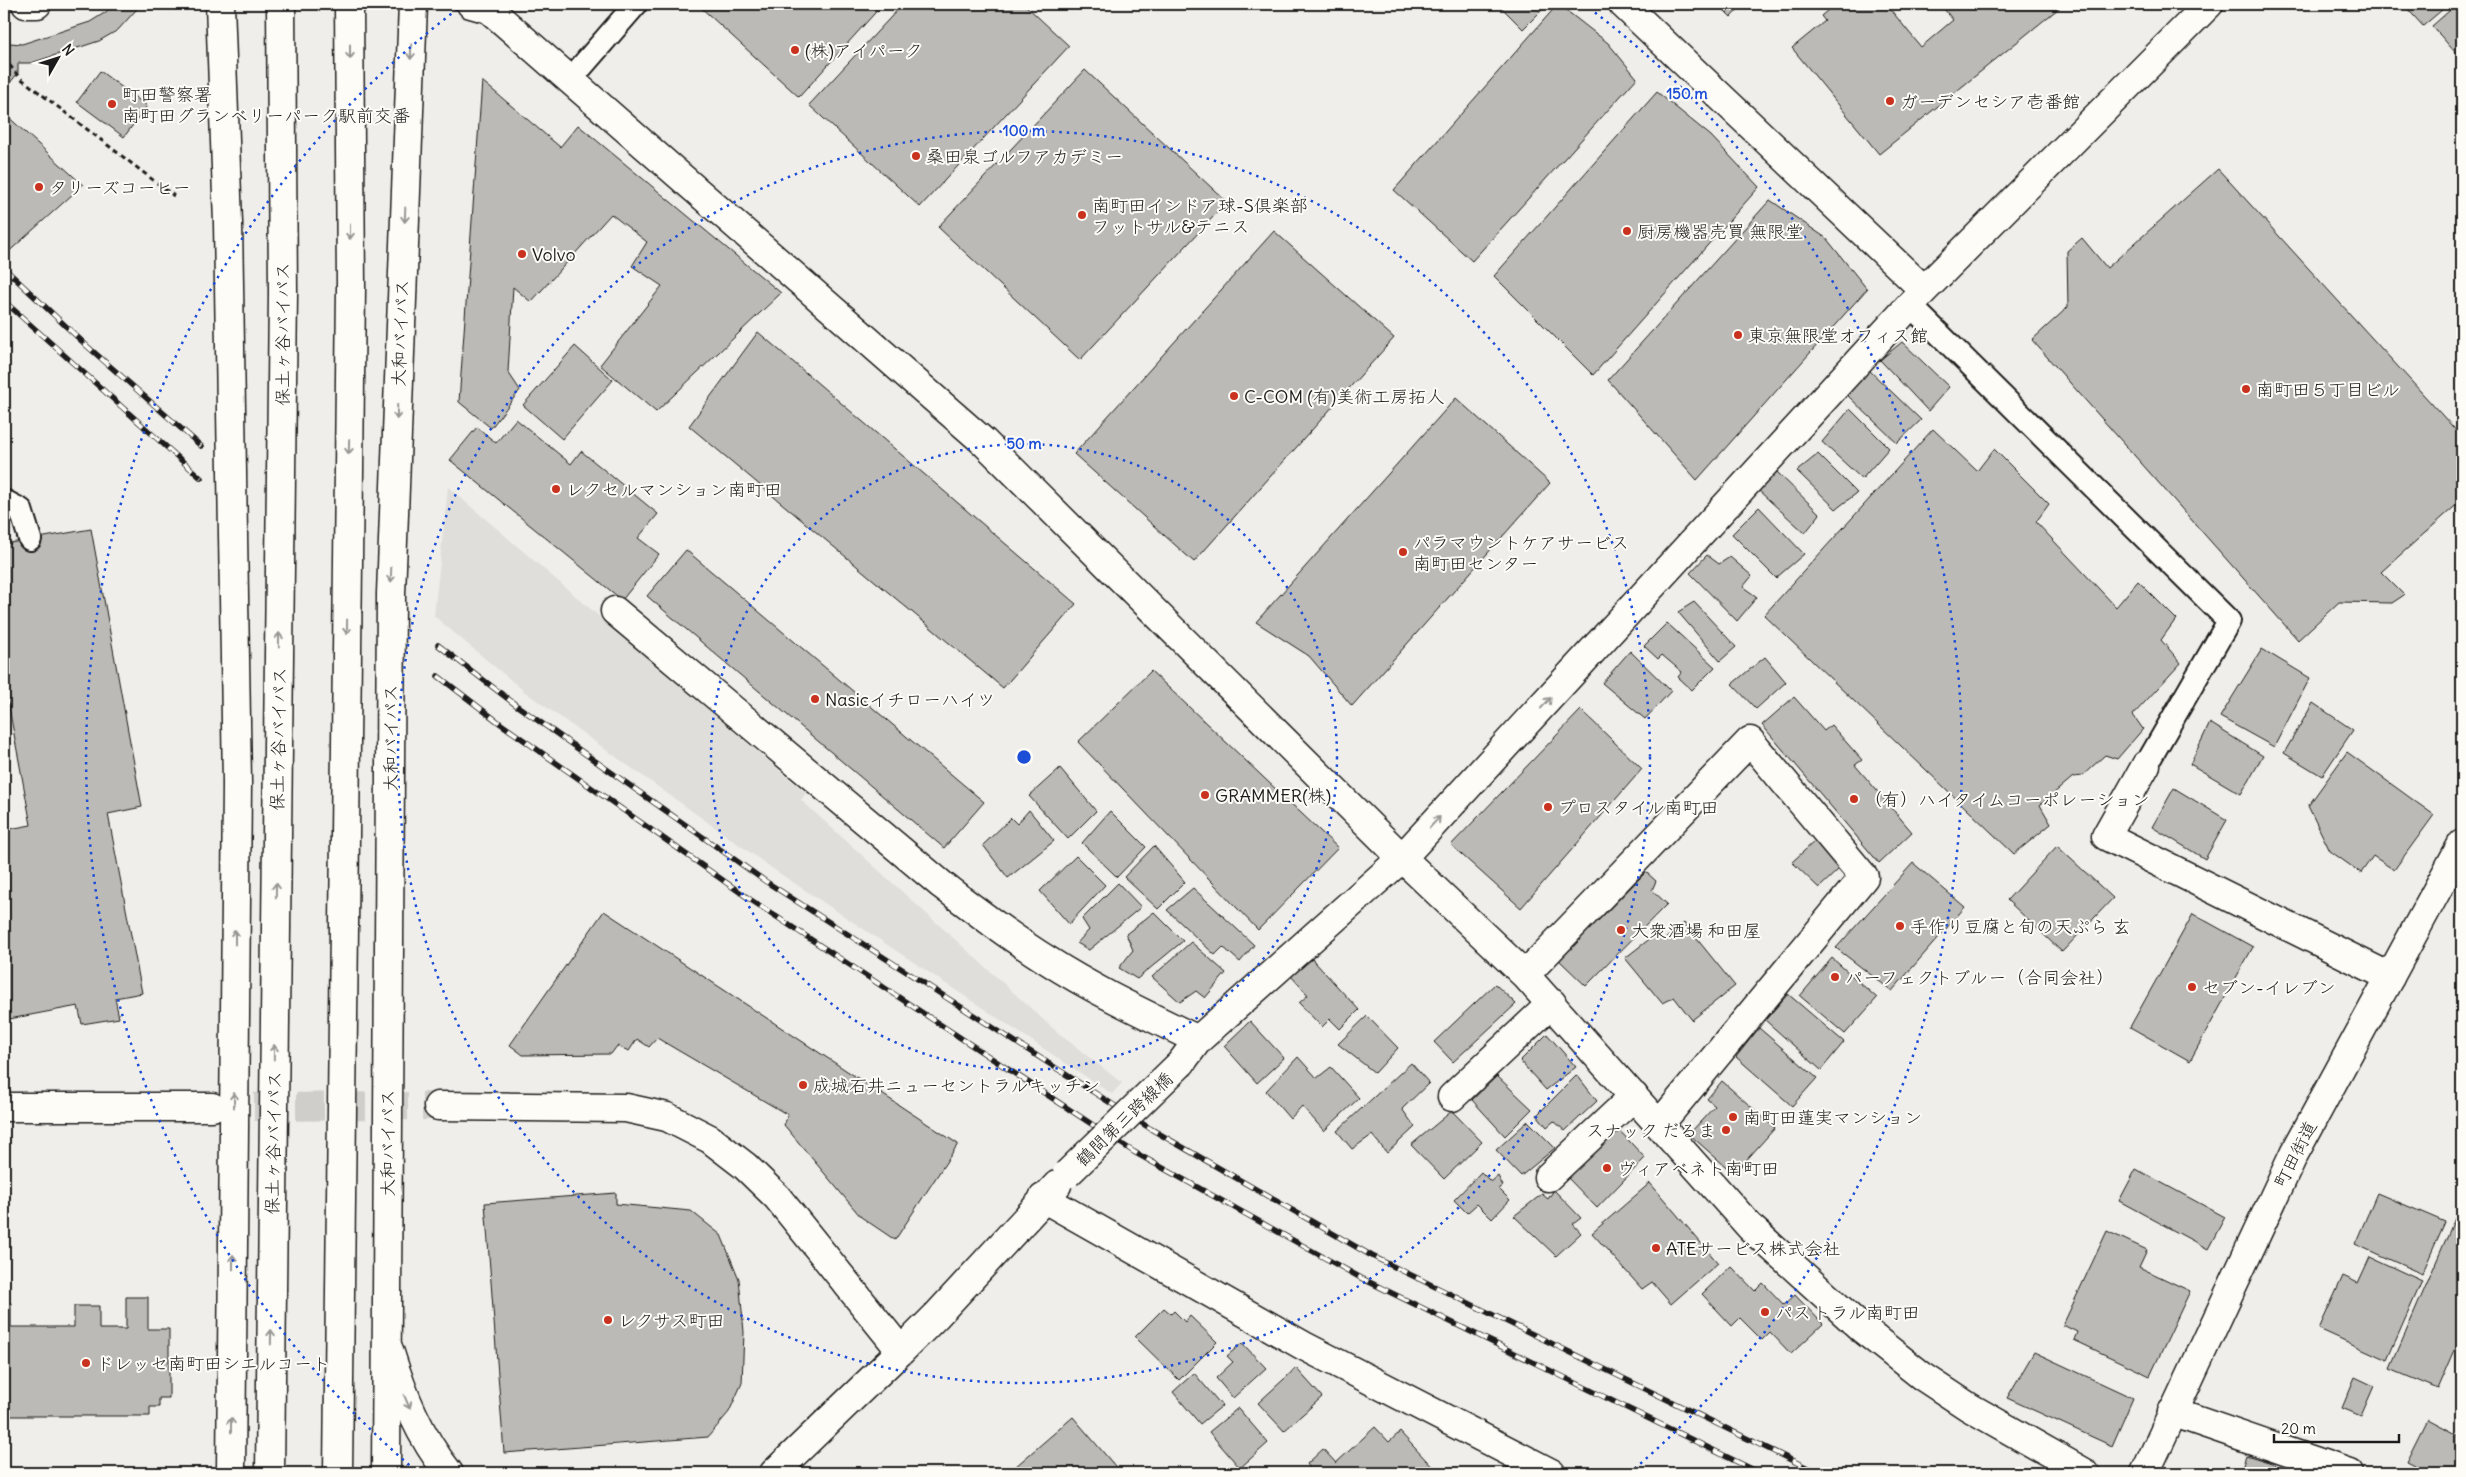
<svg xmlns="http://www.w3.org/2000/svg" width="2466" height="1477" viewBox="0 0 2466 1477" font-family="Delius,'Klee One',sans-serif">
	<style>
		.built { fill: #e0deda }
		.building { fill: #bbbab6; stroke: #1c1c1c }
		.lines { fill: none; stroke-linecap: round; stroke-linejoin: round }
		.tertiary-tunnel { stroke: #d0cecb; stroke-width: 28; stroke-dasharray: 28 14; stroke-linecap: butt }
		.service-casing { stroke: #1c1c1c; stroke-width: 26 }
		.minor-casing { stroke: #1c1c1c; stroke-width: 31 }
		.tertiary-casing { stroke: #1c1c1c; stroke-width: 31 }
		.secondary-casing { stroke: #1c1c1c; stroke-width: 31 }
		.trunk-casing { stroke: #1c1c1c; stroke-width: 31 }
		.path { stroke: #1c1c1c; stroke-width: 3; stroke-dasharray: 5 4; stroke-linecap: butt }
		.service { stroke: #fdfcf7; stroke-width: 22 }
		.minor { stroke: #fdfcf7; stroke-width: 28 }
		.tertiary { stroke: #fdfcf7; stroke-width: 28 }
		.secondary { stroke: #fdfcf7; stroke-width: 28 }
		.trunk { stroke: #fdfcf7; stroke-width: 28 }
		.rail-casing { stroke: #1c1c1c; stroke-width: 5.5 }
		.rail { stroke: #fdfcf7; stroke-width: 4; stroke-dasharray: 11; stroke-linecap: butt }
		.minor-bridge-casing { stroke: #1c1c1c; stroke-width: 31; stroke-linecap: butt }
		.motorway-bridge-casing { stroke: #1c1c1c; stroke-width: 31; stroke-linecap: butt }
		.minor-bridge { stroke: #fdfcf7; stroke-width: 28 }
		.motorway-bridge { stroke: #fdfcf7; stroke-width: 28 }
		.oneway { stroke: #989794 }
		.ring { fill: none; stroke: #1d4ed8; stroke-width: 2.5; stroke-dasharray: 2.5 5 }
		.poi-dot { fill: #c8321e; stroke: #fdfcf7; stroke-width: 2 }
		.labels { text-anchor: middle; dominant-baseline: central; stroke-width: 4; stroke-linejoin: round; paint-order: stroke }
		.poi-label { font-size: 18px; fill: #1c1c1c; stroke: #fdfcf7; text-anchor: start }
		.street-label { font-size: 18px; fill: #1c1c1c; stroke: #fdfcf7 }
		.centre { fill: #1d4ed8; stroke: #fdfcf7; stroke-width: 2.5 }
		.ring-label { font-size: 15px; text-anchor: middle; font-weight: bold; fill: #1d4ed8; stroke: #fdfcf7; stroke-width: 4; stroke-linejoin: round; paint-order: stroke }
	</style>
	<rect width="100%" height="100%" fill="#f0eeea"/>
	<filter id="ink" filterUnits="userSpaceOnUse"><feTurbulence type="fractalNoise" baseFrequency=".02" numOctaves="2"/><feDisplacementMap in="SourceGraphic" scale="10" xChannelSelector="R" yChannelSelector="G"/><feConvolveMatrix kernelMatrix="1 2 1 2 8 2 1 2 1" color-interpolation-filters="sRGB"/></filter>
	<g filter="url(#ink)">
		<path class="built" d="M448,487L806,793L801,800L1057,1032L1122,1083L1112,1094L773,869L525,692L434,616Z"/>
		<path class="building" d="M113,4H139L136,10L118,30L99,41L31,63H18V73L4,90V39L10,43L22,44L90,22L106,12Z
			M697,4H883L799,97Z
			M903,4H1024L1069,46L920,207L809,105Z
			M1498,4H1548L1523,29Z
			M1558,4L1608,43L1637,78L1472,261L1394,190Z
			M1718,4H1743L1731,17Z
			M1835,4H1886L1921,47L1953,20L1940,4H2064L1879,154L1792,48L1825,21L1821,16Z
			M2403,4H2449L2423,26Z
			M2457,4H2462V60L2432,26Z
			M1085,70L1227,202L1080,360L938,227Z
			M100,71L147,106L124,137L77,102Z
			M482,81L560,147L578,125L781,293L656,412L600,365L662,286L632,266L647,242L611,214L531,302L513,287L508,372L520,390L491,428L459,402Z
			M1657,92L1711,136L1759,187L1593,375L1494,276Z
			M4,113L83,185L4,256Z
			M2218,169L2462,437V500L2381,572L2404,595L2392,603L2339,602L2298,640L2032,340L2068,307L2067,251L2082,238L2107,268Z
			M1770,200L1826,238L1867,289L1697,480L1608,380Z
			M1274,231L1394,338L1194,562L1074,454Z
			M758,332L1076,604L1003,688L689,426Z
			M1902,342L1949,387L1928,411L1880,360Z
			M575,346L613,380L562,439L523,405Z
			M1869,370L1921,420L1897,443L1846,394Z
			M1456,398L1550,483L1352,706L1309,656L1256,622Z
			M1850,409L1889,448L1862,479L1822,442Z
			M516,419L571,464L581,451L658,514L638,538L659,554L622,600L450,460L477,427L496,443Z
			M1933,429L1977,471L1994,449L2049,504L2036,522L2116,607L2138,581L2176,619L2161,640L2181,663L2133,715L2143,729L2117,759L2105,755L2082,776L2073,777L2040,805L2051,824L2014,854L1764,615Z
			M1818,454L1857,493L1836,509L1797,471Z
			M1776,471L1820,514L1805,533L1758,490Z
			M1759,507L1804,554L1776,578L1732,534Z
			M91,529L142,807L108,814L142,993L115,998L119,1018L82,1024L78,1006L4,1020V830L31,825L4,681V544Z
			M686,550L984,802L944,848L647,596Z
			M1707,555L1719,564L1730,557L1752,576L1743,587L1757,597L1737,621L1690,573Z
			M1694,602L1736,647L1720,661L1678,612Z
			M1667,623L1715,667L1692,690L1678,677L1682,672L1662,655L1658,659L1644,646Z
			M2262,649L2310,678L2274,747L2220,717Z
			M1630,651L1671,691L1645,719L1602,683Z
			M1765,657L1786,682L1756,709L1732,684Z
			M1151,671L1338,848L1258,930L1078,742Z
			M1794,697L1824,731L1831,725L1862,760L1855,765L1912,832L1879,863L1762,725Z
			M2313,703L2353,730L2322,776L2284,753Z
			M1581,710L1642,769L1521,908L1451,845Z
			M2210,723L2263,756L2241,794L2190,764Z
			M2347,752L2434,815L2394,870L2373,856L2361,873L2330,851L2308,806Z
			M1060,768L1096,811L1068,839L1029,796Z
			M2174,788L2227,820L2205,859L2152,827Z
			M1029,810L1054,841L1008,878L983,845L1011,818L1017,824Z
			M1110,811L1146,847L1117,877L1082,843Z
			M1816,840L1839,869L1819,888L1792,862Z
			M1154,846L1185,882L1158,909L1124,877Z
			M2057,846L2113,898L2062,952L2007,900Z
			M1076,856L1105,885L1069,924L1040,891Z
			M1913,863L1965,907L1892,991L1836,948Z
			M1646,872L1656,881L1652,890L1667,904L1586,986L1559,960Z
			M1118,883L1141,907L1089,950L1077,943L1089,930L1082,919Z
			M1193,888L1254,945L1240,962L1223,947L1215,955L1167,910Z
			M604,911L958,1144L895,1240L861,1217L784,1125L788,1115L657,1038L649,1047L637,1039L629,1051L617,1046L611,1054L523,1055L510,1045Z
			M1154,912L1183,941L1137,979L1119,968L1133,950L1126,934Z
			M2193,914L2253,947L2190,1061L2130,1027Z
			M1684,923L1735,986L1692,1020L1674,997L1662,1003L1625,958L1656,934L1664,940Z
			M1191,942L1226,973L1205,998L1196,991L1180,1002L1152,977Z
			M1832,958L1877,998L1845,1034L1800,996Z
			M1312,959L1359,1010L1340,1029L1330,1019L1322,1027L1299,1003L1308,995L1291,976Z
			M1495,984L1516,1004L1453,1062L1434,1042Z
			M1788,994L1844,1042L1821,1070L1765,1020Z
			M1367,1016L1398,1048L1375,1073L1338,1044Z
			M1250,1021L1284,1058L1257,1083L1224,1046Z
			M1759,1028L1817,1078L1792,1106L1736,1057Z
			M1547,1034L1576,1067L1546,1090L1520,1061Z
			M1298,1057L1317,1078L1331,1067L1359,1098L1324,1131L1302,1106L1290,1119L1266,1091Z
			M1411,1063L1429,1083L1402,1109L1415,1127L1387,1153L1372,1135L1352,1149L1337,1131Z
			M1577,1075L1597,1101L1565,1131L1554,1121L1547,1127L1537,1115Z
			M1497,1076L1532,1109L1505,1136L1472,1100Z
			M1722,1081L1775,1128L1734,1174L1689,1134L1715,1106L1707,1099Z
			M1452,1111L1482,1142L1444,1179L1411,1145Z
			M1528,1121L1555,1148L1521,1176L1496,1150Z
			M1618,1129L1645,1158L1597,1208L1567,1177Z
			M2136,1169L2225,1217L2208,1249L2119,1201Z
			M1481,1172L1491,1182L1498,1176L1503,1186L1499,1189L1510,1200L1492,1219L1477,1204L1467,1213L1454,1200Z
			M1650,1183L1718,1263L1671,1304L1652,1282L1642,1289L1592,1233Z
			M1554,1190L1581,1218L1573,1224L1581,1233L1556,1256L1514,1216L1542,1194L1548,1199Z
			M616,1193V1204L691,1211L721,1235L739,1279L744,1332L742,1383L729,1412L708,1437L504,1453L485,1203Z
			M2377,1193L2445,1222L2422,1274L2355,1244Z
			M2462,1202V1334L2438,1389L2390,1369Z
			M2107,1231L2147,1250L2139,1267L2190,1291L2150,1376L2074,1340L2077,1332L2063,1325Z
			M2370,1257L2422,1281L2387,1360L2319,1329L2343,1276L2358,1283Z
			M1731,1266L1755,1291L1763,1283L1784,1305L1795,1295L1823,1324L1791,1354L1770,1332L1762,1340L1740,1318L1732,1326L1702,1294Z
			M126,1297H148V1329H169V1398H159V1407H150V1416H4V1303H11V1327H74V1306H99V1329H126Z
			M1164,1308L1171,1314L1174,1311L1185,1322L1190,1316L1217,1342L1179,1380L1135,1337Z
			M1242,1343L1266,1368L1233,1398L1216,1378L1233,1362L1227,1356Z
			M2034,1352L2133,1398L2112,1446L2007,1398Z
			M1296,1368L1322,1397L1284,1431L1258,1403Z
			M1194,1373L1222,1406L1200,1424L1173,1392Z
			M2355,1377L2374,1386L2361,1416L2342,1408Z
			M1238,1408L1268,1443L1240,1468L1209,1432Z
			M1073,1417L1121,1473H1008Z
			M2428,1419L2462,1437V1473H2431L2407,1461Z
			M1375,1427L1389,1442L1400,1432L1438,1473H1309L1312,1471L1307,1464L1323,1449L1336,1463Z
			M2246,1455L2275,1464L2272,1473H2274H2240Z"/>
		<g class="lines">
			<path class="tertiary-tunnel" d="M212,1107L438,1106"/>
			<g class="service-casing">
				<path id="service" d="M570,80L636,4
					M1910,305L2229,621L2146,765
					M4,501L21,510L30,539"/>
			</g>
			<g class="minor-casing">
				<path id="minor" d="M26,4H37
					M471,4L489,9L984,442L1402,858L1525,975L1751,1228L1860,1327L1922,1376L1969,1407L2085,1473
					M1623,4L1924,290
					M615,611L942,885C976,911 1010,937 1047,960C1095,991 1147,1015 1198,1040
					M2146,765L2106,836L2390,977
					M1525,975L1750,741L1864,877L1659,1125
					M1181,1063L1198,1040L1402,858L1924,290L2209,4
					M1452,1097L1552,1003
					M1548,1177L1634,1096
					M1043,1198L1304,1346L1551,1473
					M901,1351L937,1315L1057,1185
					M2172,1412L2349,1473"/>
			</g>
			<g class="tertiary-casing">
				<path id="tertiary" d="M438,1106L626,1108L667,1117L710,1139L745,1166L777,1197L901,1351L774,1473
					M4,1107H212
					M389,1350C403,1395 419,1436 449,1473"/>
			</g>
			<g class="secondary-casing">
				<path id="secondary" d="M2145,1473L2294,1154L2462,844"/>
			</g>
			<g class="trunk-casing">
				<path id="trunk" d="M220,4L228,223L237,783L231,1473
					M386,1473L391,594L413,4"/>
			</g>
			<path class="path" d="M4,58L19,77L174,196"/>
			<use href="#service" class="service"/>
			<use href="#minor" class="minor"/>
			<use href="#tertiary" class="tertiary"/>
			<use href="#secondary" class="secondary"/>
			<use href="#trunk" class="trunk"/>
			<g class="rail-casing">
				<path id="rail" d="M4,268L87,346L201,446
					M4,301L201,478
					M438,645L516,705L765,881L1151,1129L1372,1256L1818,1473
					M438,676L501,724L751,900L1134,1152L1361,1278L1760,1473"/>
			</g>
			<use href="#rail" class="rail"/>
			<g class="minor-bridge-casing">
				<path id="minor-bridge" d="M1067,1174L1181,1063"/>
			</g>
			<g class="motorway-bridge-casing">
				<path id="motorway-bridge" d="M270,1473L283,293L281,4
					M338,1473L351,288L349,4"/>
			</g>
			<use href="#minor-bridge" class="minor-bridge"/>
			<use href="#motorway-bridge" class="motorway-bridge"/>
		</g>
		<defs><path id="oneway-shaft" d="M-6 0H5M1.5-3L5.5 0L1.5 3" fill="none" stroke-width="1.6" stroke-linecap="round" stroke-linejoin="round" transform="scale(1.25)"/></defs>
		<g class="oneway">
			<use href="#oneway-shaft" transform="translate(350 52) rotate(90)"/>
			<use href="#oneway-shaft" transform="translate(411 52) rotate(92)"/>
			<use href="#oneway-shaft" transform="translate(405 215) rotate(92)"/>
			<use href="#oneway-shaft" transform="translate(350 232) rotate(90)"/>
			<use href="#oneway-shaft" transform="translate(397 412) rotate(92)"/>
			<use href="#oneway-shaft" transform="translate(349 447) rotate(91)"/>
			<use href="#oneway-shaft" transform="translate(391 575) rotate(92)"/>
			<use href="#oneway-shaft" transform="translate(347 627) rotate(91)"/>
			<use href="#oneway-shaft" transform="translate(279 640) rotate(-89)"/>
			<use href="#oneway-shaft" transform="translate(1546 703) rotate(-47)"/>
			<use href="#oneway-shaft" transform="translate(1435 822) rotate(-47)"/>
			<use href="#oneway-shaft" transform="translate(276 890) rotate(-89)"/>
			<use href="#oneway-shaft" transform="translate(235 937) rotate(-90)"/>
			<use href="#oneway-shaft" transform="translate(274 1052) rotate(-89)"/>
			<use href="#oneway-shaft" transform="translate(234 1100) rotate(-90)"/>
			<use href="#oneway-shaft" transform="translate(233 1262) rotate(-90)"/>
			<use href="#oneway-shaft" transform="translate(271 1337) rotate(-89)"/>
			<use href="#oneway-shaft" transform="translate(407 1402) rotate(67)"/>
			<use href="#oneway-shaft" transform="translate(231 1425) rotate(-90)"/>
		</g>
	</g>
	<g class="ring">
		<circle cx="1024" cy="757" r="313"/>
		<circle cx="1024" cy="757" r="626"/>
		<path d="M415 1470A938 938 0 0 1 459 8M1589 8A938 938 0 0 1 1633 1470"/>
	</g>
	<g class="poi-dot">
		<circle cx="795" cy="50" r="5"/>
		<circle cx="1890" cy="101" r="5"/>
		<circle cx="112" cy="104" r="5"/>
		<circle cx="916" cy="156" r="5"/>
		<circle cx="39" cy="187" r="5"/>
		<circle cx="1082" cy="215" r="5"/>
		<circle cx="1627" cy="231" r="5"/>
		<circle cx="522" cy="254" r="5"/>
		<circle cx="1738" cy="335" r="5"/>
		<circle cx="2246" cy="389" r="5"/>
		<circle cx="1234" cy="396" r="5"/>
		<circle cx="556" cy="489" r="5"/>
		<circle cx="1403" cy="552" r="5"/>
		<circle cx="815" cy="699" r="5"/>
		<circle cx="1205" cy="795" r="5"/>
		<circle cx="1854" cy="799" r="5"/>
		<circle cx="1548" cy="807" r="5"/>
		<circle cx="1900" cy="926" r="5"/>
		<circle cx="1621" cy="930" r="5"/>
		<circle cx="1835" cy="977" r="5"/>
		<circle cx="2192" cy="987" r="5"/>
		<circle cx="803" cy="1085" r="5"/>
		<circle cx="1733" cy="1117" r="5"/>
		<circle cx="1726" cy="1130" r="5"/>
		<circle cx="1607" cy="1168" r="5"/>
		<circle cx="1656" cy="1248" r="5"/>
		<circle cx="1765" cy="1312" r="5"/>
		<circle cx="608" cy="1320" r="5"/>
		<circle cx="86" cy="1363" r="5"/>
	</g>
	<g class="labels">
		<g class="poi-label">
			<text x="805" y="50">(株)アイパーク</text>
			<text x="122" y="94">町田警察署<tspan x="122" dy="21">南町田グランベリーパーク駅前交番</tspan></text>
			<text x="1900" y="101">ガーデンセシア壱番館</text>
			<text x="926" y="156">桑田泉ゴルフアカデミー</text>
			<text x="49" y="187">タリーズコーヒー</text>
			<text x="1092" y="205">南町田インドア球-S倶楽部<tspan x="1092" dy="21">フットサル&amp;テニス</tspan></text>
			<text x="1637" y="231">厨房機器売買 無限堂</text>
			<text x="532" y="254">Volvo</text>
			<text x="1748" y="335">東京無限堂オフィス館</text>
			<text x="2256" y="389">南町田５丁目ビル</text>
			<text x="1244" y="396">C-COM (有)美術工房拓人</text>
			<text x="566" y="489">レクセルマンション南町田</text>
			<text x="1413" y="542">パラマウントケアサービス<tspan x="1413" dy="21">南町田センター</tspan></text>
			<text x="825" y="699">Nasicイチローハイツ</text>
			<text x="1215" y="795">GRAMMER(株)</text>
			<text x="1864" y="799">（有）ハイタイムコーポレーション</text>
			<text x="1558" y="807">プロスタイル南町田</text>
			<text x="1910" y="926">手作り豆腐と旬の天ぷら 玄</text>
			<text x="1631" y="930">大衆酒場 和田屋</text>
			<text x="1845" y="977">パーフェクトブルー（合同会社）</text>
			<text x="2202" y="987">セブン-イレブン</text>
			<text x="813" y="1085">成城石井ニューセントラルキッチン</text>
			<text x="1743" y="1117">南町田蓮実マンション</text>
			<text x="1716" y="1130" text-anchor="end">スナック だるま</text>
			<text x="1617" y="1168">ヴィアベネト南町田</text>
			<text x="1666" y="1248">ATEサービス株式会社</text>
			<text x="1775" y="1312">パストラル南町田</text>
			<text x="618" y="1320">レクサス町田</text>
			<text x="96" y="1363">ドレッセ南町田シエルコート</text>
		</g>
		<g class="street-label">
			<text transform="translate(400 333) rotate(-88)">大和バイパス</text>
			<text transform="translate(282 334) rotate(-90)">保土ヶ谷バイパス</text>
			<text transform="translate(390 738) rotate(-90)">大和バイパス</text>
			<text transform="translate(278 739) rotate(-89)">保土ヶ谷バイパス</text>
			<text transform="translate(1124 1119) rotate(-44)">鶴間第三跨線橋</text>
			<text transform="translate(273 1143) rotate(-89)">保土ヶ谷バイパス</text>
			<text transform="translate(387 1143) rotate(-90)">大和バイパス</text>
			<text transform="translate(2295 1154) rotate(-63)">町田街道</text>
		</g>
	</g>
	<circle cx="1024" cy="757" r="8" class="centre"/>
	<g class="ring-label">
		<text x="1687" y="99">150 m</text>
		<text x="1024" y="136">100 m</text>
		<text x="1024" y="449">50 m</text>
	</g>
	<rect width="2466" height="1477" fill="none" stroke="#fdfcf7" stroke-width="20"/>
	<rect x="10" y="10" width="2446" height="1457" fill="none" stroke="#1c1c1c" stroke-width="2" filter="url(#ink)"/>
	<g transform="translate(58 58) rotate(51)" stroke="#fdfcf7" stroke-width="4" paint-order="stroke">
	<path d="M0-4L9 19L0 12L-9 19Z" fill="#1c1c1c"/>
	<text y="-8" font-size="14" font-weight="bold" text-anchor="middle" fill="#1c1c1c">N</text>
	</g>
	<path d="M2274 1434v8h125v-8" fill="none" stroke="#1c1c1c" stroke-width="2.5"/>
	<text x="2281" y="1434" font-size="15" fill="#1c1c1c" stroke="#fdfcf7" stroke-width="4" paint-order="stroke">20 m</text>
</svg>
